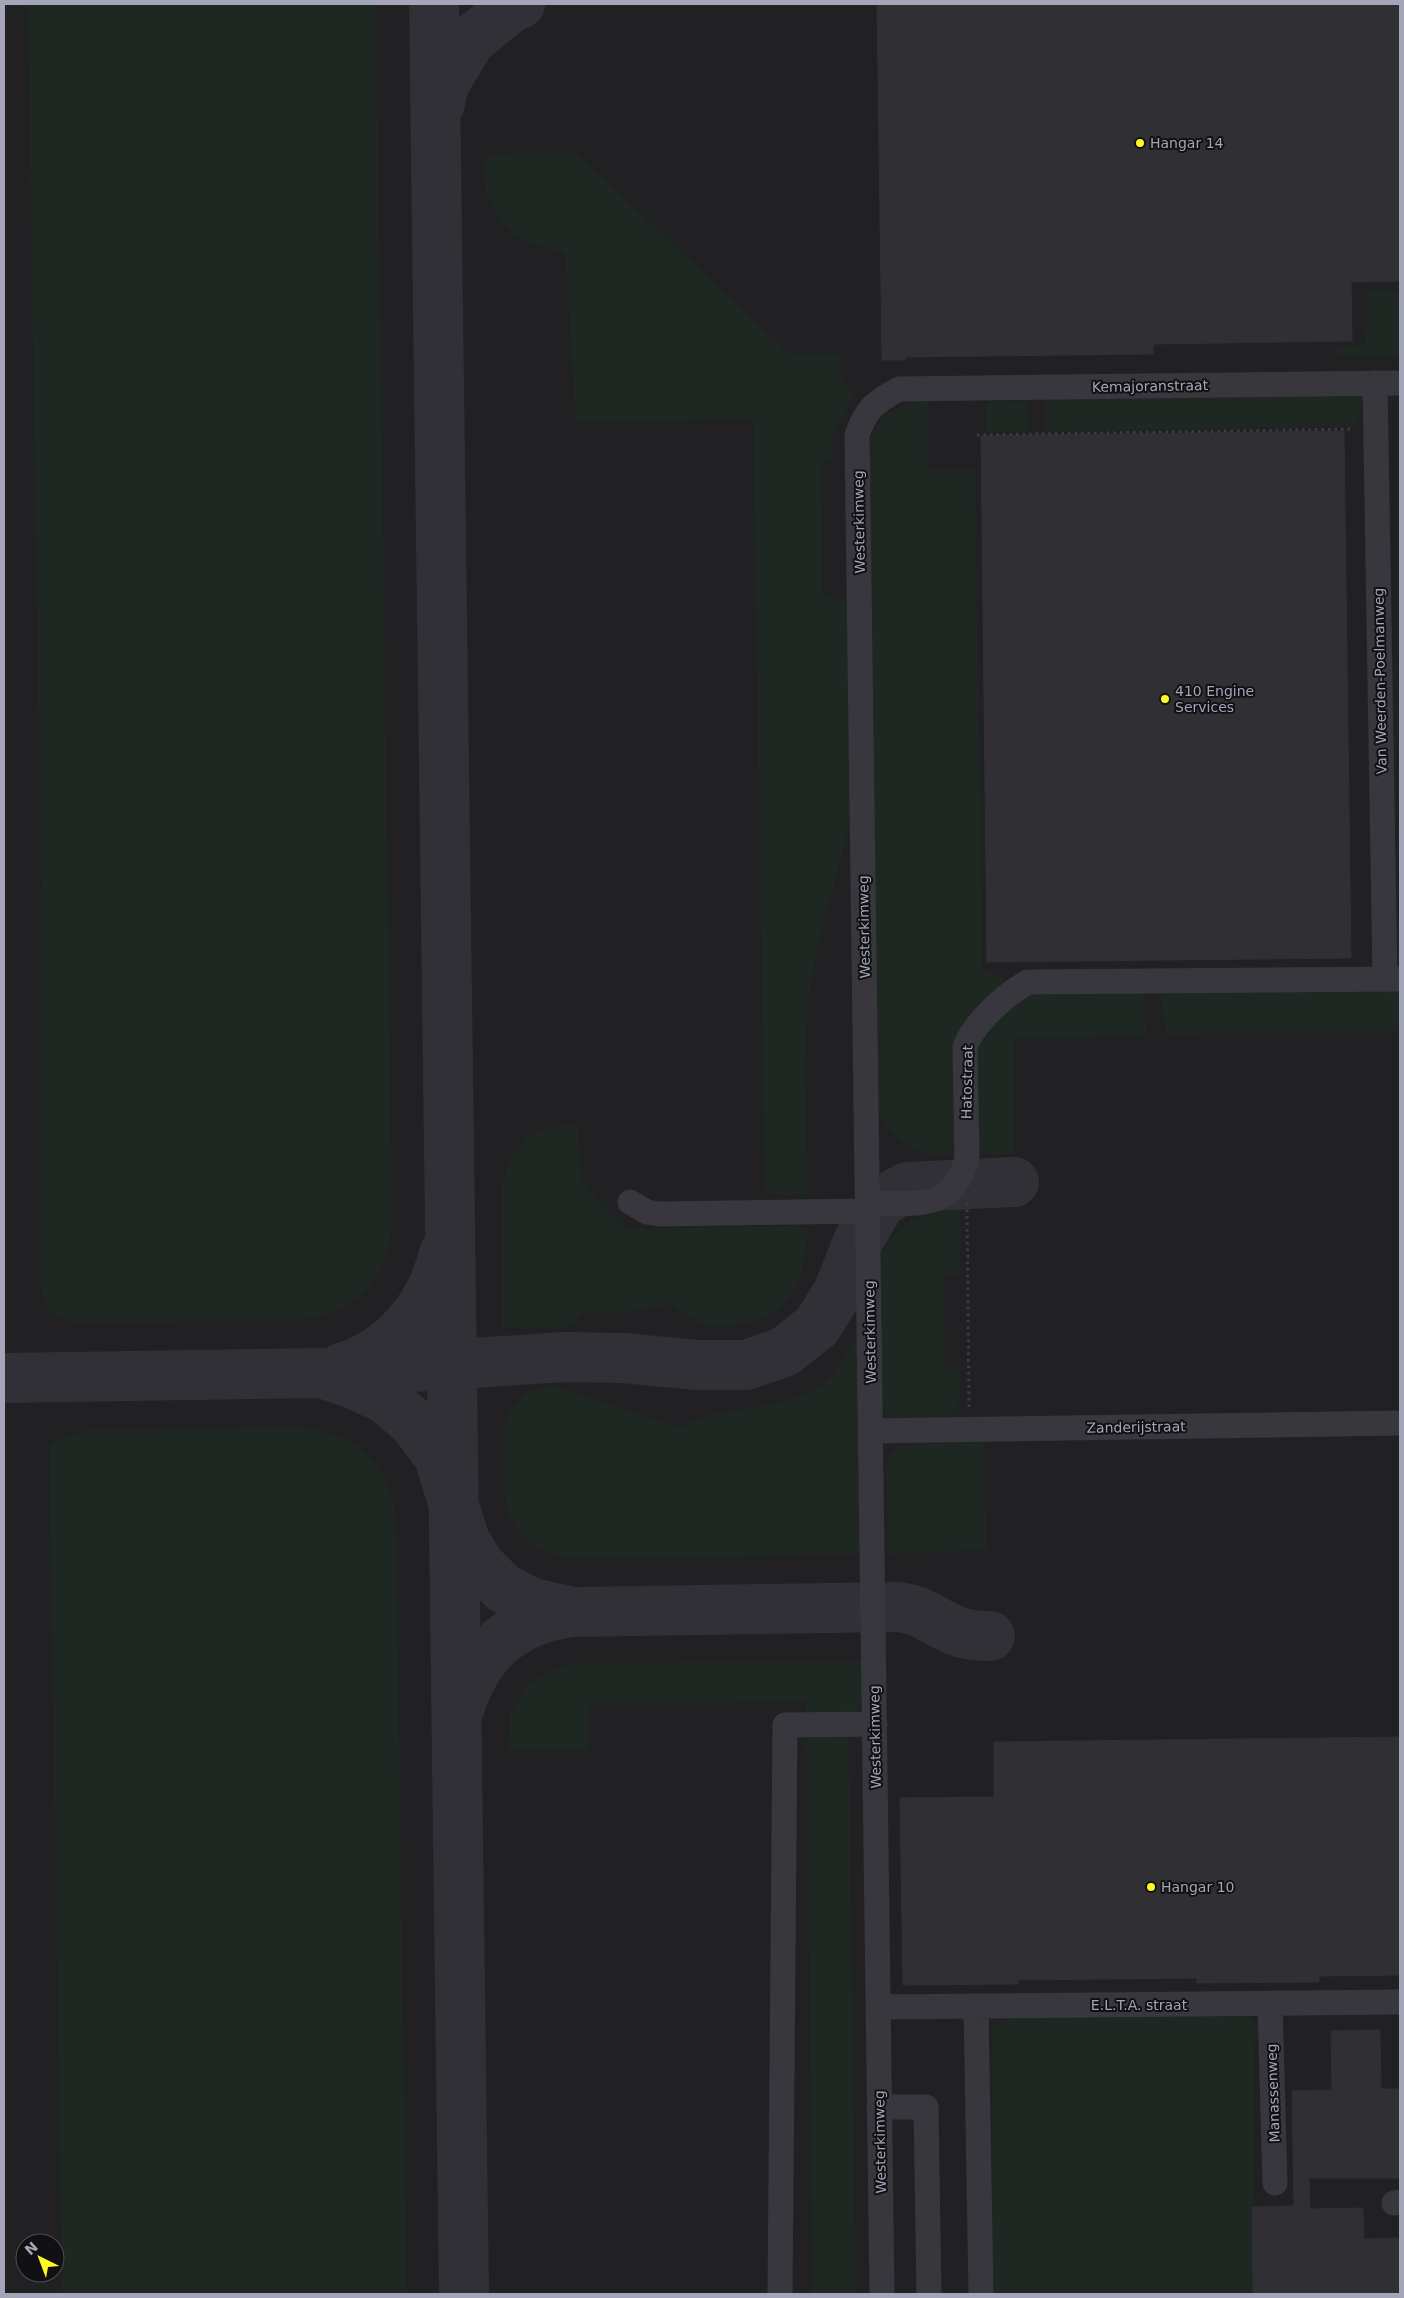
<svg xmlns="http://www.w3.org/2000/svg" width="1404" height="2298" viewBox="0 0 1404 2298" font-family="'DejaVu Sans',sans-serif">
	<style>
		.built { fill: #212124; fill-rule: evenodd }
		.green { fill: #1e2722 }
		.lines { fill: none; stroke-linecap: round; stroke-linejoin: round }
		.taxiway { stroke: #303036; stroke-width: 50 }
		.building { fill: #303034; stroke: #302f33 }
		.path { stroke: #3c3b44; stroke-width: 3; stroke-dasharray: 2.5 4; stroke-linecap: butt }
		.minor { stroke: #38373e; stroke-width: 25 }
		.poi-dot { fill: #fff825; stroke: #111012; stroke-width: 2 }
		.labels { text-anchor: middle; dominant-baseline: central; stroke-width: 4; stroke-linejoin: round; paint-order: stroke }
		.poi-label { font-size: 14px; fill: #a5a5b9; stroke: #111012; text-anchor: start }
		.street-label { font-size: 14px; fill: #a5a5b9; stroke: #111012 }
	</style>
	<rect width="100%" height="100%" fill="#151517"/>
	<path class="built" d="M4,4H1400V2294H4ZM25,2243H55V2273H25Z"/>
	<path class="green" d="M28,4H376L392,1214C392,1229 391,1245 385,1260C376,1284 348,1309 323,1316C314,1318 305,1319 296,1320L81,1323L58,1317L48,1311L41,1290V888Z
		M574,151L791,355H839C839,374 842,381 854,396L833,434V459L821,461L823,598L850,599L853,800C845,860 821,917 812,977C801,1048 807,1123 808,1194L765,1195L753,419L576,422L565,252C525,243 507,238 490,199C482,181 481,171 490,154Z
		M1400,289V356H1335L1336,346L1366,345L1368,290Z
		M1209,396H1363L1356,426L1045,432V399Z
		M928,402L927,469L975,470L983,968L1008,981L964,1025L957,1035L955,1048L957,1156C921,1157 892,1143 877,1109L868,444C881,412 894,404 928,402Z
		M986,402H1028V432H986Z
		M1160,991H1400V1031L1166,1034Z
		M1024,992H1144L1146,1035L1014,1039L1015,1154H978L977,1047L982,1037Z
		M578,1124L581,1183L626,1229L809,1226C807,1247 804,1266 796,1286C785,1312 757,1322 731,1325C725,1325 718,1327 712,1326C696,1323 684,1314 672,1304L617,1313H584L563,1329L502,1328V1185L509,1160L526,1140L546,1128Z
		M946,1210H959V1274L944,1275L945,1367H961L960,1400L955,1410L945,1418L895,1419L886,1412L880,1401L877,1262C891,1231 914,1217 946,1210Z
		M858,1338L861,1554L577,1559L549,1554L526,1540L509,1515L504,1491L503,1427L513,1407L527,1392L549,1387L567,1388L587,1397L681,1428C722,1402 773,1415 813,1390C832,1379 846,1356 858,1338Z
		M293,1427C302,1428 312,1428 320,1430C348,1435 376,1457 387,1483C394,1498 395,1513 396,1528L407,2294H62L49,1447L58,1439L86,1430Z
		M983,1442L987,1550L888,1554L886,1462L891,1453L901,1445Z
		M863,1661V1693L849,1738L856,2294H813L806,1702L589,1705L588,1749L508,1750L510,1715L526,1687L552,1669L579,1663Z
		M1245,2016L1262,2029V2037L1254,2044L1255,2294H992V2026L999,2021L1010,2018Z"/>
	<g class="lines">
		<path class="taxiway" d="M434,4L464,2294
			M440,104L444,84L471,40L514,5L520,4
			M341,1368C394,1353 432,1306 444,1253
			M330,1376L354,1384L386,1399L414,1423L439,1457L465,1541L480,1565L503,1588L532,1603L572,1612
			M4,1378L322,1373L565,1357L623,1358L697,1365H746L784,1352L817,1326L838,1292L859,1239L881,1202L907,1187L1014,1182
			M459,1710C476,1652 512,1620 572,1612L896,1607C925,1609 933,1623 959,1632C969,1635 979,1636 990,1636"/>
	</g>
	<path class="building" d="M877,4H1400V281L1351,282L1352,341L1153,344V354L905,357V360H882Z
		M1344,431L1351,958L987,962L981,436Z
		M1400,1737V1975L1319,1976V1982L1197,1983V1978L1018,1980V1984L903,1985L900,1798L994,1797V1742Z
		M1380,2030L1381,2089H1400V2178H1309L1310,2209L1363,2208L1364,2239L1400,2238V2294H1253L1252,2207L1294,2206L1292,2091L1332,2090L1331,2031Z"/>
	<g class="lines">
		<path class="path" d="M977,435L1354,429
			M967,1203L969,1409"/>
		<path class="minor" d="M1375,383L1385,980
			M630,1202L647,1212L660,1214L868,1211
			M868,1203C914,1202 954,1214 967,1157L965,1048C972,1024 1006,994 1028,982L1400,979
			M871,1431L1400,1423
			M1270,2004L1275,2183
			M976,2006L981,2294
			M878,2007L1400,2002
			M879,2107H926L929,2294
			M1394,2203L1400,2202
			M780,2294L785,1725L875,1724
			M882,2294L857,435C866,409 875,402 899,389L1400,383"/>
	</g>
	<g class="poi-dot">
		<circle cx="1140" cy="143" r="5"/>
		<circle cx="1165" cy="699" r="5"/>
		<circle cx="1151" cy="1887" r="5"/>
	</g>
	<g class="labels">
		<g class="poi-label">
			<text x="1150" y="143">Hangar 14</text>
			<text x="1175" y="691">410 Engine<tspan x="1175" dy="16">Services</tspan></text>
			<text x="1161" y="1887">Hangar 10</text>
		</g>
		<g class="street-label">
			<text transform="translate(1150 386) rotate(-1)">Kemajoranstraat</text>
			<text transform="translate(859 522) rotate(-91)">Westerkimweg</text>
			<text transform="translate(1380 681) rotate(-91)">Van Weerden-Poelmanweg</text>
			<text transform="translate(864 927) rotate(-91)">Westerkimweg</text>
			<text transform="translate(967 1082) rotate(-89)">Hatostraat</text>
			<text transform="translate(870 1332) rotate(-91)">Westerkimweg</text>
			<text transform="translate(1136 1427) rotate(-1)">Zanderijstraat</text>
			<text transform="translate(875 1737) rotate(-91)">Westerkimweg</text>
			<text x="1139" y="2005">E.L.T.A. straat</text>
			<text transform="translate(1273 2093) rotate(-92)">Manassenweg</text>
			<text transform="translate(880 2142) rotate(-91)">Westerkimweg</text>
		</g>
	</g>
	<rect width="1404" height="2298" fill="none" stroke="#a5a5b9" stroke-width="10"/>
	<g transform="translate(40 2258) rotate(318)"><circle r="24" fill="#111012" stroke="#4c4c55"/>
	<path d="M0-4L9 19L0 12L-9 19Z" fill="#fff825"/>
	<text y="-8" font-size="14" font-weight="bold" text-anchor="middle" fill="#a5a5b9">N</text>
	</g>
</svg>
